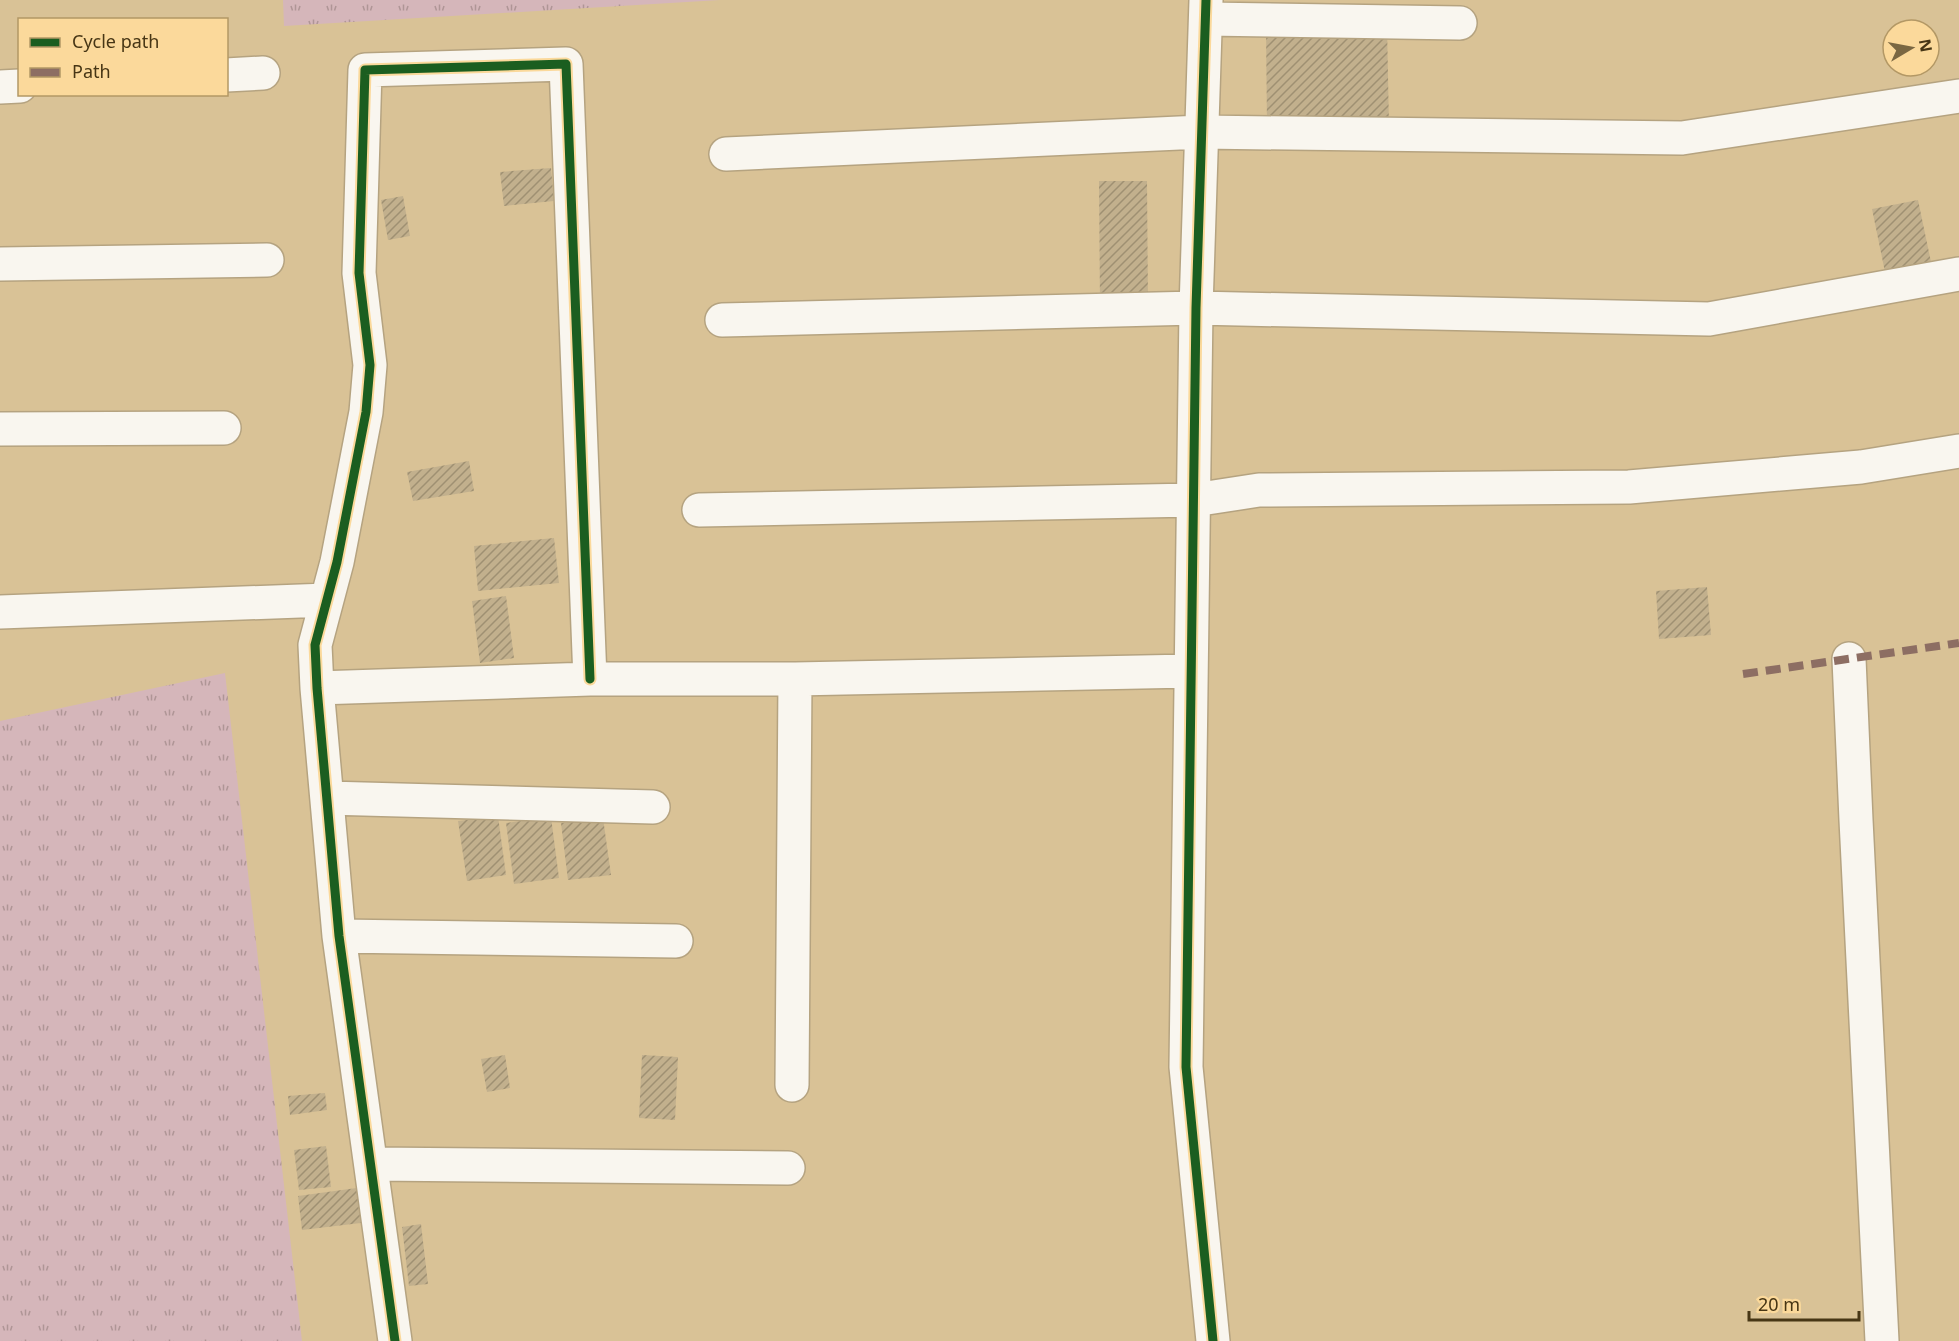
<svg xmlns="http://www.w3.org/2000/svg" width="1959" height="1341" viewBox="0 0 1959 1341" font-family="'Noto Sans',sans-serif">
	<style>
		.grass { fill: url(#grass-tufts) }
		.building { fill: url(#building-hatch) }
		.lines { fill: none; stroke-linecap: round; stroke-linejoin: round }
		.minor-casing { stroke: #b5a380; stroke-width: 36 }
		.minor { stroke: #f9f6ef; stroke-width: 33 }
		.quiet { stroke: #8d6e63; stroke-width: 8; stroke-dasharray: 15 8; stroke-linecap: butt }
		.cycleway-casing { stroke: #fbd99b; stroke-width: 13 }
		.cycleway { stroke: #1b5e20; stroke-width: 9 }
	</style>
	<defs>
		<pattern id="grass-tufts" width="24" height="20" patternUnits="userSpaceOnUse" patternTransform="scale(1.5)"><rect width="24" height="20" fill="#d5b6ba"/><path d="M3 7l-1-3M5 7V3M7 7l1-3M15 17l-1-3M17 17v-4M19 17l1-3" fill="none" stroke="#af9596"/></pattern>
		<pattern id="building-hatch" width="6" height="6" patternUnits="userSpaceOnUse" patternTransform="scale(1.5)"><rect width="6" height="6" fill="#c2b08d"/><path d="M-1 1l2-2M0 6l6-6M5 7l2-2" fill="none" stroke="#9f9072"/></pattern>
	</defs>
	<rect width="100%" height="100%" fill="#d9c296"/>
	<path class="grass" d="M283,0H720L284,26Z
		M225,673L302,1341H0V721Z"/>
	<path class="building" d="M1387,25L1389,127L1267,128L1266,27Z
		M551,168L554,201L504,206L500,172Z
		M1099,181H1147L1148,306H1100Z
		M403,196L410,236L388,240L381,200Z
		M1918,200L1931,262L1885,272L1872,209Z
		M469,461L474,491L413,501L407,472Z
		M554,538L559,583L478,591L474,546Z
		M1707,587L1711,635L1659,639L1656,591Z
		M506,596L514,658L480,663L472,601Z
		M498,816L506,875L467,881L458,821Z
		M551,817L559,878L514,884L506,823Z
		M603,818L611,875L568,880L561,823Z
		M505,1055L510,1088L487,1092L481,1059Z
		M642,1055L678,1057L675,1120L639,1118Z
		M325,1093L327,1110L290,1115L288,1096Z
		M326,1146L331,1187L299,1190L294,1150Z
		M364,1187L369,1222L302,1230L298,1196Z
		M421,1224L428,1284L409,1286L402,1227Z"/>
	<g class="lines">
		<g class="minor-casing">
			<path id="minor" d="M1206,0L1196,308L1186,1067L1213,1341
				M1206,19L1460,23
				M226,75L263,73
				M0,87L20,86
				M726,154L1201,132L1682,138L1959,96
				M0,264L267,260
				M722,320L1196,308L1709,319L1959,274
				M0,429L224,428
				M699,510L1194,500L1259,490L1629,487L1861,467L1959,451
				M0,612L327,600
				M1849,659L1856,820L1882,1341
				M317,688L590,679H795L1191,671
				M327,798L653,807
				M339,936L676,941
				M792,1085L795,679
				M371,1164L788,1168
				M395,1341L339,936L317,688L315,645L337,562L366,412L370,365L359,273L365,70L566,64L590,679"/>
		</g>
		<use href="#minor" class="minor"/>
		<path class="quiet" d="M1743,674L1959,643"/>
		<g class="cycleway-casing">
			<path id="cycleway" d="M1206,0L1196,308L1186,1067L1213,1341
				M395,1341L339,936L317,688L315,645L337,562L366,412L370,365L359,273L365,70L566,64L590,679"/>
		</g>
		<use href="#cycleway" class="cycleway"/>
	</g>
	<rect x="18" y="18" width="210" height="78" fill="#fbd99b" stroke="#b39865" stroke-width="1.5"/>
	<rect x="30" y="38" width="30" height="9" fill="#1b5e20" stroke="#b39865" stroke-width="1.5"/>
	<text x="72" y="48" font-size="18" fill="#473615">Cycle path</text>
	<rect x="30" y="68" width="30" height="9" fill="#8d6e63" stroke="#b39865" stroke-width="1.5"/>
	<text x="72" y="78" font-size="18" fill="#473615">Path</text>
	<g transform="translate(1911 48) rotate(80)"><circle r="28" fill="#fbd99b" stroke="#b39865" stroke-width="1.5"/>
	<path d="M0-4.5L10 22L0 15L-10 22Z" fill="#7a6742"/>
	<text y="-9" font-size="16" font-weight="bold" text-anchor="middle" fill="#473615">N</text>
	</g>
	<path d="M1749 1311v9h110v-9" fill="none" stroke="#473615" stroke-width="3"/>
	<text x="1758" y="1311" font-size="18" fill="#473615" stroke="#fbd99b" stroke-width="4.5" paint-order="stroke">20 m</text>
</svg>
